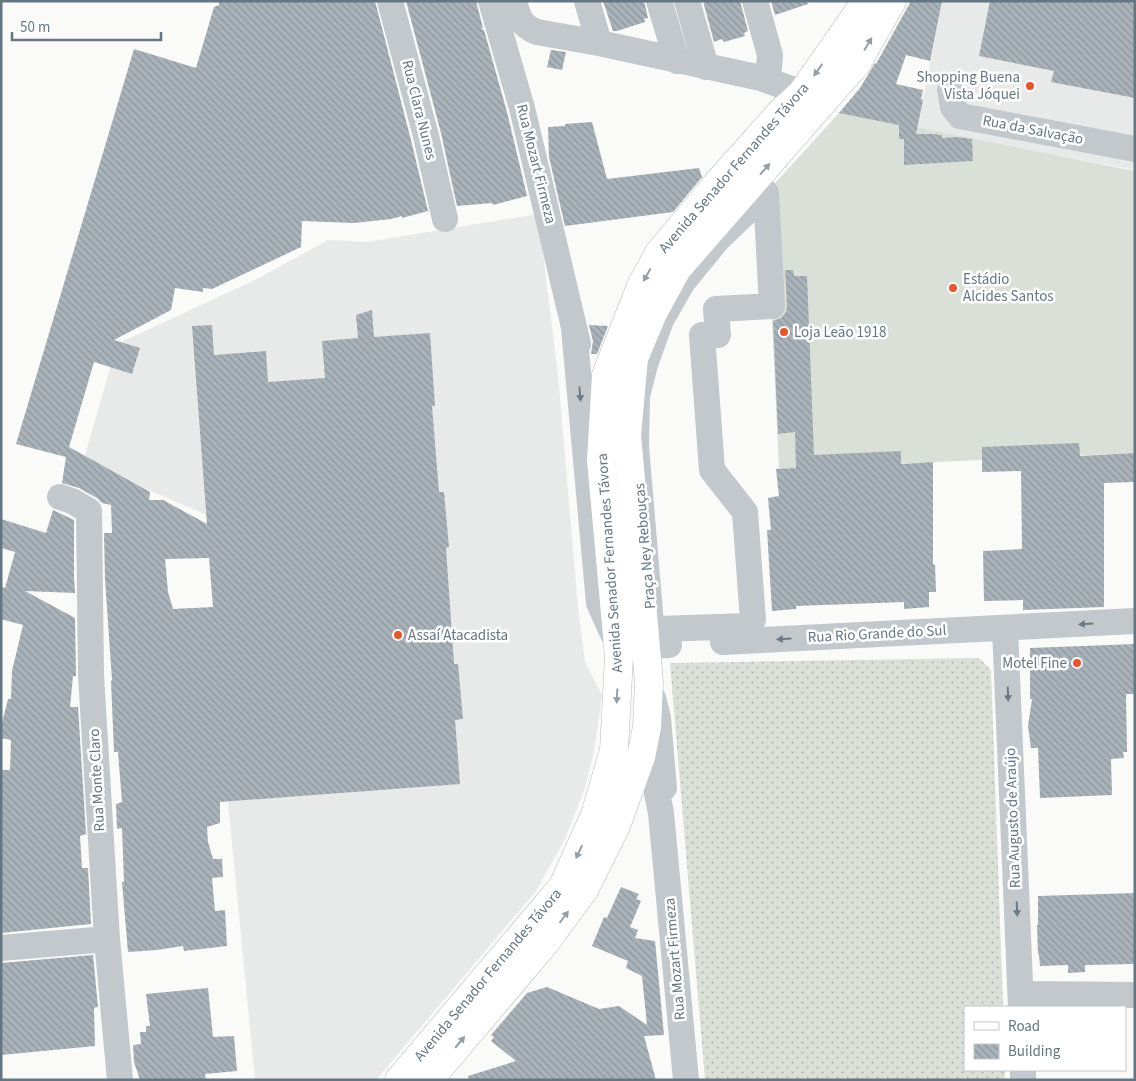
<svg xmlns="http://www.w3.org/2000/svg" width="1136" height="1081" viewBox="0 0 1136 1081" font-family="'Source Sans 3',sans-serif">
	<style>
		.built { fill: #e8e9e9 }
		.grass { fill: url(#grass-dots) }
		.pitch { fill: #dadfd7 }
		.building { fill: url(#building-back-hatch); fill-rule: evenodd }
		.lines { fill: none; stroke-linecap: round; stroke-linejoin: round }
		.major-casing { stroke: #b5babe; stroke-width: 29 }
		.minor { stroke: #c3c8cc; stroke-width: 26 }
		.major { stroke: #fff; stroke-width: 28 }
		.oneway { fill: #939fa8 }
		.oneway2 { fill: #6a7a87 }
		.poi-dot { fill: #e4572e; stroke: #fff; stroke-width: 2 }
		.labels { text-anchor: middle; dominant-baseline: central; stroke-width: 5; stroke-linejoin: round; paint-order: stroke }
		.poi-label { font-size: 15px; fill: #657683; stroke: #fff; text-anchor: start }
		.street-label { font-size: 15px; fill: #657683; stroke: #fff }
	</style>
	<defs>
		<pattern id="grass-dots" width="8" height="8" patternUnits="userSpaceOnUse" patternTransform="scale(1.25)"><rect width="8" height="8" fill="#dadfd7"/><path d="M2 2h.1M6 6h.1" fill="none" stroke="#b4b9b4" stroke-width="1.8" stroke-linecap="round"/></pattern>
		<pattern id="building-back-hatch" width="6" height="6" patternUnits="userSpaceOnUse" patternTransform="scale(1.25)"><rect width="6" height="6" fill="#aab3b9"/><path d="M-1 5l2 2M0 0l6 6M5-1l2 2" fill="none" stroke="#8e969c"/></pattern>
	</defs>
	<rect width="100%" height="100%" fill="#fafaf8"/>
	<path class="built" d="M942,1H1135V170L917,129Z
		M538,214L558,375L578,607L585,662L602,695L594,751L585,788L565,839L536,891L376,1080H255L228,802L207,515L83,462L117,344L257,279L328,240L367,242Z"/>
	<path class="grass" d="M979,658L991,670L1003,1007H965V1070H1005V1080H705L670,663Z"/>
	<path class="pitch" d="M840,112L1135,171V453L779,469L766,193Z"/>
	<path class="building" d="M219,1H375L411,140L428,211L402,218V216L391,219L354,223L302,221L301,247L212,289L203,288V292L175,288L171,310L114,340L140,348L132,374L94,362L69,447L150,492L149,500H163L207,524L192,326L212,325L214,355L266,351L268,382L325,378L322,341L358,338L356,315L372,310L374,337L430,333L435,406H432L439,492H444L449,547L446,548L454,664H458L463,719L455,720L460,784L220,802V823L207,827L208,842L213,859H222L223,877L212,878L215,911L225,910L227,946L184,951L183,946L157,950L128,952L122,882H124L122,828L117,829L116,804L122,802L118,752H114L111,681L112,680L105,579L104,533H112L111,505L102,503L97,498L79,488L62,483L66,457L16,444L134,49L196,68L214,7L219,5ZM209,558L213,607L173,609L168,592L165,559Z
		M406,1H476L483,28L481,29L484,30L507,112L527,196L493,205L492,203L457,206L441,133Z
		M603,1H644L648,18L644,19L645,22L617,31H613Z
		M703,1H740L748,31L744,33L745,36L724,42L722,39L714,42Z
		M771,1H807L808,4L775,15Z
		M911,1H942L930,61L906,55L896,84L923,90L921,99L923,100L916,134H937V135H942V138L957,137L972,139L973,161L904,165V139H899V125L839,113L860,88L875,63L876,64Z
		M990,1H1135V98L1051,82L1054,71L979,56Z
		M551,50L566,52L562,70L547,67Z
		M592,122L607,179L699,168L702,177L673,212L565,226L549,157L548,127L565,126V124Z
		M785,270H793L794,276H807L814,455L901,451V464L933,462V565L935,564L936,592H929V607L904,609V602L796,606V609L772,611L767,530H771L768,498L779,496L776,469L796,468L795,432L778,434L773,321L781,318L786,312L787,305Z
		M589,325L608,326L597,354H591L593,341Z
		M1079,443L1080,456L1135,453V482L1104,483V607L1023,610V600L984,601L983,551L1022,549L1021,471L982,472V447Z
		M53,510L74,520V577L75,593L25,591L75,618L76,676H73L70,707H78L86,834L80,836L82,868H88L91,924L1,933V770H10L11,740L1,738V727L8,699H11L12,671L23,625L1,619V587L5,588L15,552L1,548V519L46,533Z
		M1135,644V694H1126L1127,752H1123L1124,758L1111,759L1112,795L1040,798L1038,748H1031L1028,726L1032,699H1030V648Z
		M621,887L639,894L636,899L641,901L630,927L638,930L635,938L655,941L664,1035L644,1036L656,1080H469L468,1076L516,1061L491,1041L494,1037L491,1035L527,993L547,987L599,1009L619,1006L647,1025L642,976L626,968L628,961L592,946L604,917L607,918Z
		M1135,893V964L1085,965V972L1068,973V965L1040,966L1039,955L1038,954L1037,925H1038V896Z
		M93,955L98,1007L94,1008L95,1046L1,1055V963Z
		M208,988L213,1037L234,1036L237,1071L205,1074L206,1080H140L134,1062L133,1045L141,1044L140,1032H146V1026H150L146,994Z"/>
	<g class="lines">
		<g class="major-casing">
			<path id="major" d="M399,1080L563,886L595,815L614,750L619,657L601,460L606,375L641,286L659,253L715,186L780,113L802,93L866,1
				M429,1080L545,943L584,890L616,826L641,757L647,727L649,682L627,435L634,358L653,313L677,269L857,63L892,1"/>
		</g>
		<path class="minor" d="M390,1L426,136L445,219
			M491,1L522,108L578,344
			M514,1C518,17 521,26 537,32L599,43L761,78L802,93
			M587,1L599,43
			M659,1L677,61
			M687,1L706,67
			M755,1L770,55L769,68L761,78
			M950,89L953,107L960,116L1135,149
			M766,193L772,306L716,309L718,335H702L712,470L745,512L753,620L748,626L658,629L651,624L636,446L637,396L645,364L661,320L682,283L718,239Z
			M574,328L599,603L619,647L669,645
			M60,497L72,501L89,511L91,675L107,939L120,1080
			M1005,628L1021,1007
			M723,642L1135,621
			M653,698L658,718L664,788
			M641,757L654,778L661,813L686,1080
			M1,948L107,939
			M1021,994L1135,995
			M1023,1070V1080"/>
		<use href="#major" class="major"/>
	</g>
	<defs><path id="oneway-solid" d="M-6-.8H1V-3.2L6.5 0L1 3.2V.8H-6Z" transform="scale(1.25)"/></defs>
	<g class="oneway">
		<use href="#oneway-solid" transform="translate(868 44) rotate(-59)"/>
		<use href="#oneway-solid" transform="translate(818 70) rotate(125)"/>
		<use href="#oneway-solid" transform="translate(765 169) rotate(-49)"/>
		<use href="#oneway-solid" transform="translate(647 275) rotate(119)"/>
		<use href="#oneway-solid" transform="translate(617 696) rotate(93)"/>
		<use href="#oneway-solid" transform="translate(579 852) rotate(115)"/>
		<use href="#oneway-solid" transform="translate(564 917) rotate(-53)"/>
		<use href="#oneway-solid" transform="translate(460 1042) rotate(-50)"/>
	</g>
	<g class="oneway2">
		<use href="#oneway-solid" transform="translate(580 394) rotate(85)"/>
		<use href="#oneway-solid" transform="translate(1086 624) rotate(177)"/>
		<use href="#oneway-solid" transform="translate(784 639) rotate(177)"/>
		<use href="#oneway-solid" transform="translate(1008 694) rotate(88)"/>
		<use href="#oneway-solid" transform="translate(1017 909) rotate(88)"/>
	</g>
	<g class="poi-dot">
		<circle cx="1030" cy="86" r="5"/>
		<circle cx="953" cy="288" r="5"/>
		<circle cx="784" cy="332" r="5"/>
		<circle cx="398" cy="635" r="5"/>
		<circle cx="1077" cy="663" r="5"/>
	</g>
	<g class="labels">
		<g class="poi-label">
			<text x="1020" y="77" text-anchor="end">Shopping Buena<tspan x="1020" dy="17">Vista Jóquei</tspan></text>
			<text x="963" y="279">Estádio<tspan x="963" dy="17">Alcides Santos</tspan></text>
			<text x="794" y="332">Loja Leão 1918</text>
			<text x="408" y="635">Assaí Atacadista</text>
			<text x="1067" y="663" text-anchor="end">Motel Fine</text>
		</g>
		<g class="street-label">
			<text transform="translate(419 110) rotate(76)">Rua Clara Nunes</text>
			<text transform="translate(1033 130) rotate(11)">Rua da Salvação</text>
			<text transform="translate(536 164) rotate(76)">Rua Mozart Firmeza</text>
			<text transform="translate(734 168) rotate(-49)">Avenida Senador Fernandes Távora</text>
			<text transform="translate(645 546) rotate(-95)">Praça Ney Rebouças</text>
			<text transform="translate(610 563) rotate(-94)">Avenida Senador Fernandes Távora</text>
			<text transform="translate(877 634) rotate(-3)">Rua Rio Grande do Sul</text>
			<text transform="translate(97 780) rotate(-93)">Rua Monte Claro</text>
			<text transform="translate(1013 818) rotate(-92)">Rua Augusto de Araújo</text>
			<text transform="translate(675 959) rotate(-95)">Rua Mozart Firmeza</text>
			<text transform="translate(488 975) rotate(-50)">Avenida Senador Fernandes Távora</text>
		</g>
	</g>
	<rect width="1136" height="1081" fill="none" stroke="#657683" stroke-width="5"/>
	<rect x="964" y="1006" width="162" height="65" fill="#ffffff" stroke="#c1c8cd"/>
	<rect x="974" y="1022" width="25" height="8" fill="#ffffff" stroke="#c1c8cd"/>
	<text x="1008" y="1031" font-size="15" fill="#657683">Road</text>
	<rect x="974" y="1044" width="25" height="15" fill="url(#building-back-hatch)" stroke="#c1c8cd"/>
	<text x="1008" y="1056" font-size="15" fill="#657683">Building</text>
	<path d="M12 32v8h149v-8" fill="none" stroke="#657683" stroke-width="2.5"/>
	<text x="20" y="32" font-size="15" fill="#657683" stroke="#ffffff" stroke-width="4" paint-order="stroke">50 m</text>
</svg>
